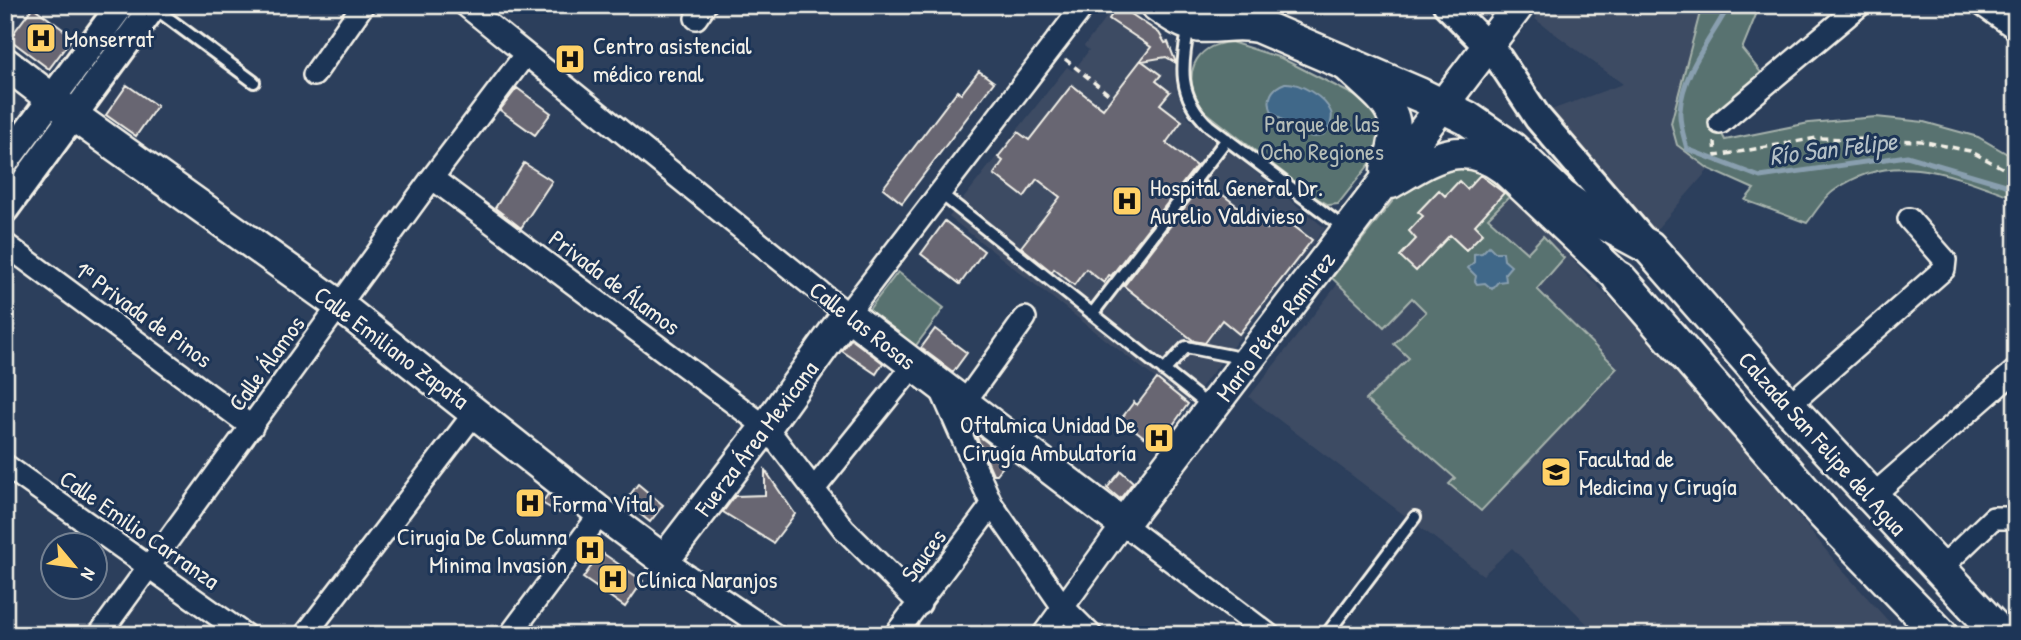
<svg xmlns="http://www.w3.org/2000/svg" width="2021" height="640" viewBox="0 0 2021 640" font-family="'Patrick Hand',sans-serif">
	<style>
		.built { fill: #3e4b63 }
		.green { fill: #58726f; stroke: #a6b2ac; stroke-width: 2 }
		.water { fill: #416889; stroke: #899faf; stroke-width: 2 }
		.lines { fill: none; stroke-linecap: round; stroke-linejoin: round }
		.stream { stroke: #899faf; stroke-width: 5 }
		.building { fill: #686672; stroke: #f4f1e8; stroke-width: 2 }
		.service-casing { stroke: #f4f1e8; stroke-width: 16 }
		.minor-casing { stroke: #f4f1e8; stroke-width: 26 }
		.tertiary-casing { stroke: #f4f1e8; stroke-width: 32 }
		.secondary-casing { stroke: #f4f1e8; stroke-width: 35 }
		.primary-casing { stroke: #f4f1e8; stroke-width: 38 }
		.path { stroke: #f4f1e8; stroke-width: 3.5; stroke-dasharray: 7 5; stroke-linecap: butt }
		.service { stroke: #1d3557; stroke-width: 10 }
		.minor { stroke: #1d3557; stroke-width: 21 }
		.tertiary { stroke: #1d3557; stroke-width: 26 }
		.secondary { stroke: #1d3557; stroke-width: 30 }
		.primary { stroke: #1d3557; stroke-width: 33 }
		.labels { text-anchor: middle; dominant-baseline: central; stroke-width: 6; stroke-linejoin: round; paint-order: stroke }
		.poi-label { font-size: 24px; fill: #f4f1e8; stroke: #1d3557; text-anchor: start }
		.park-label { font-size: 24px; fill: #b6beb8; stroke: #1d3557 }
		.street-label { font-size: 24px; fill: #f4f1e8; stroke: #1d3557 }
		.water-label { font-size: 26px; font-style: italic; fill: #b5c1c7; stroke: #1d3557 }
	</style>
	<rect width="100%" height="100%" fill="#2c3f5c"/>
	<filter id="ink" filterUnits="userSpaceOnUse"><feTurbulence type="fractalNoise" baseFrequency=".0143" numOctaves="2"/><feDisplacementMap in="SourceGraphic" scale="14" xChannelSelector="R" yChannelSelector="G"/><feConvolveMatrix kernelMatrix="1 2 1 2 8 2 1 2 1" color-interpolation-filters="sRGB"/></filter>
	<g filter="url(#ink)">
		<path class="built" d="M1116,5H1120L1160,32L1168,42L1173,56L1177,92L1188,118L1325,228L1188,404L949,217L1067,67L1073,71L1076,68L1089,50L1084,46Z
			M1546,5H1702L1671,123L1677,145L1709,169L1655,231L1558,125L1551,110L1623,84L1535,19Z
			M1466,170L1494,178L1690,382L1842,570L1901,635H1598L1512,548L1483,575L1249,397L1344,276Z"/>
		<path class="green" d="M1702,5H1760L1742,49L1762,74L1713,117L1725,140L1809,123L1876,117L1924,122L1978,137L2016,159V198C1955,176 1894,148 1835,190C1824,197 1815,213 1807,223L1745,200L1754,189L1709,169L1677,145L1671,123Z
			M1231,42L1281,58L1379,108L1383,147L1338,204L1329,205L1314,197L1201,108C1181,77 1193,45 1231,42Z
			M1463,167L1483,172L1509,197L1488,218L1527,253L1543,236L1564,258L1537,289L1617,368L1481,511L1449,484L1455,478L1366,400L1409,358L1394,344L1426,312L1412,298L1384,327L1332,278L1399,193L1428,171Z
			M898,272L944,308L914,348L867,312Z"/>
		<path class="water" d="M1285,83C1299,82 1325,97 1331,112C1333,117 1331,123 1329,128C1316,151 1284,122 1272,112C1266,99 1271,88 1285,83Z
			M1489,246L1495,252H1503L1504,260L1511,266L1505,273L1506,281L1498,282L1492,289L1485,283L1477,284L1475,281L1476,276L1468,268L1474,262V254L1482,253Z"/>
		<g class="lines">
			<path class="stream" d="M1729,5C1712,38 1682,72 1680,111C1679,123 1684,137 1687,149L1760,177L1907,156L2016,188"/>
		</g>
		<path class="building" d="M1118,5L1159,33L1165,43L1168,42L1176,63L1166,57L1142,61L1161,75L1156,81L1170,92L1160,104L1182,121L1166,143L1196,166L1111,276L1109,275L1104,283L1086,269L1074,285L1054,269L1052,272L1021,247L1060,197L1037,179L1024,197L994,174L1003,161L998,157L1018,132L1029,140L1072,85L1103,109L1151,47L1109,19Z
			M33,7L73,37L49,69L9,39Z
			M979,71L994,82L902,203L883,188L957,91L961,94Z
			M127,85L157,106L136,136L106,115Z
			M517,88L551,113L535,135L500,110Z
			M524,163L552,181L521,228L495,208Z
			M1480,175L1504,193L1475,225L1483,233L1466,250L1450,235L1416,271L1400,256L1416,239L1409,231L1423,216L1418,212L1439,190L1445,196L1459,181L1467,189Z
			M1205,181L1267,229L1278,214L1312,240L1239,334L1222,320L1205,343L1194,341L1124,286Z
			M945,221L984,251L960,284L921,254Z
			M935,329L967,353L953,372L921,348Z
			M851,339L883,363L876,374L842,351Z
			M1157,379L1188,404L1157,447L1121,419L1134,402L1137,405Z
			M975,433L1009,459L997,474H993Z
			M765,470L795,514L773,543L723,512L735,496L765,495Z
			M1121,471L1133,482L1120,499L1107,488Z
			M638,484L663,505L650,522L625,502Z
			M548,494L564,506L559,513L542,503Z
			M601,552L643,581L625,607L583,578Z"/>
		<g class="lines">
			<g class="service-casing">
				<path id="service" d="M153,7L254,82
					M1189,26C1181,66 1177,96 1209,126L1347,230
					M940,193L1209,406
					M1092,314L1227,139
					M1164,371L1186,347L1246,359
					M1326,635L1415,517"/>
			</g>
			<g class="minor-casing">
				<path id="minor" d="M465,5L847,314L1084,5
					M1982,5L2016,29
					M696,18L705,5
					M314,75L363,5
					M1720,123L1860,5
					M432,178L766,427L844,529L920,604
					M5,244L252,427
					M939,385L992,505L1063,607L1091,635
					M964,403L1025,318
					M1788,406L1944,269L1945,260L1909,219
					M5,465L245,635
					M814,489L914,365
					M1871,497L2016,370
					M664,560L775,635
					M1939,570L1993,518H2016
					M99,635L432,178L525,55
					M305,635L476,411
					M510,635L601,513
					M895,635L992,505
					M1043,635L1123,524L1269,635"/>
			</g>
			<g class="tertiary-casing">
				<path id="tertiary" d="M1447,5L1497,56L1538,118L1641,238
					M5,162L121,5
					M5,209L154,5"/>
			</g>
			<g class="secondary-casing">
				<path id="secondary" d="M5,63L74,116L340,306L601,513L664,560L766,427L847,314L1123,524L1519,5
					M1347,66C1388,105 1408,110 1386,170
					M1391,183C1432,159 1460,137 1504,169L1620,279"/>
			</g>
			<g class="primary-casing">
				<path id="primary" d="M1158,5C1170,13 1183,23 1198,25C1219,27 1238,20 1259,26L1420,95L1467,118L1512,149L1562,197L1584,212L1649,247L1788,406L2001,635
					M1620,279L1823,513L1941,635"/>
			</g>
			<path class="path" d="M1065,59L1112,97
				M1715,142L1716,156L1817,138L1921,141L1970,151L2016,175"/>
			<use href="#service" class="service"/>
			<use href="#minor" class="minor"/>
			<use href="#tertiary" class="tertiary"/>
			<use href="#secondary" class="secondary"/>
			<use href="#primary" class="primary"/>
		</g>
	</g>
	<defs>
		<g id="hospital-square" transform="scale(1.575)"><rect x="-9" y="-9" width="18" height="18" rx="4" fill="#ffd166" stroke="#1d3557"/><path d="M-5-5h3v3.5h4V-5h3V5h-3V1.5h-4V5h-3Z" fill="#111"/></g>
		<g id="university-square" transform="scale(1.575)"><rect x="-9" y="-9" width="18" height="18" rx="4" fill="#ffd166" stroke="#1d3557"/><path d="M0-5L7-2L0 1L-7-2ZM-4 1L0 2.5L4 1V4Q0 6-4 4Z" fill="#111"/></g>
	</defs>
	<g fill-rule="evenodd">
		<use href="#hospital-square" x="41" y="38"/>
		<use href="#hospital-square" x="570" y="59"/>
		<use href="#hospital-square" x="1127" y="201"/>
		<use href="#hospital-square" x="1159" y="438"/>
		<use href="#university-square" x="1556" y="472"/>
		<use href="#hospital-square" x="530" y="503"/>
		<use href="#hospital-square" x="590" y="550"/>
		<use href="#hospital-square" x="613" y="579"/>
	</g>
	<g class="labels">
		<g class="poi-label">
			<text x="64" y="38">Monserrat</text>
			<text x="593" y="45">Centro asistencial<tspan x="593" dy="28">médico renal</tspan></text>
			<text x="1150" y="187">Hospital General Dr.<tspan x="1150" dy="28">Aurelio Valdivieso</tspan></text>
			<text x="1136" y="424" text-anchor="end">Oftalmica Unidad De<tspan x="1136" dy="28">Cirugía Ambulatoría</tspan></text>
			<text x="1579" y="458">Facultad de<tspan x="1579" dy="28">Medicina y Cirugía</tspan></text>
			<text x="553" y="503">Forma Vital</text>
			<text x="567" y="536" text-anchor="end">Cirugia De Columna<tspan x="567" dy="28">Minima Invasion</tspan></text>
			<text x="636" y="579">Clínica Naranjos</text>
		</g>
		<g class="park-label">
			<text x="1322" y="123">Parque de las<tspan x="1322" dy="28">Ocho Regiones</tspan></text>
		</g>
		<g class="street-label">
			<text transform="translate(615 282) rotate(37)">Privada de Álamos</text>
			<text transform="translate(144 314) rotate(36)">1ª Privada de Pinos</text>
			<text transform="translate(863 325) rotate(38)">Calle las Rosas</text>
			<text transform="translate(1275 326) rotate(-53)">Mario Pérez Ramirez</text>
			<text transform="translate(392 347) rotate(37)">Calle Emiliano Zapata</text>
			<text transform="translate(266 363) rotate(-54)">Calle Álamos</text>
			<text transform="translate(756 438) rotate(-53)">Fuerza Área Mexicana</text>
			<text transform="translate(1823 443) rotate(48)">Calzada San Felipe del Agua</text>
			<text transform="translate(140 529) rotate(35)">Calle Emilio Carranza</text>
			<text transform="translate(923 555) rotate(-54)">Sauces</text>
		</g>
		<g class="water-label">
			<text transform="translate(1833 148) rotate(-7)">Río San Felipe</text>
		</g>
	</g>
	<rect width="2021" height="640" fill="none" stroke="#1d3557" stroke-width="28"/>
	<rect x="14" y="14" width="1993" height="612" fill="none" stroke="#f4f1e8" stroke-width="2.5" filter="url(#ink)"/>
	<g transform="translate(74 566) rotate(119)"><circle r="33" fill="#1d3557" stroke="#738091" stroke-width="2"/>
	<path d="M0-5L12 26L0 18L-12 26Z" fill="#ffd166"/>
	<text y="-10" font-size="19" font-weight="bold" text-anchor="middle" fill="#f4f1e8">N</text>
	</g>
</svg>
